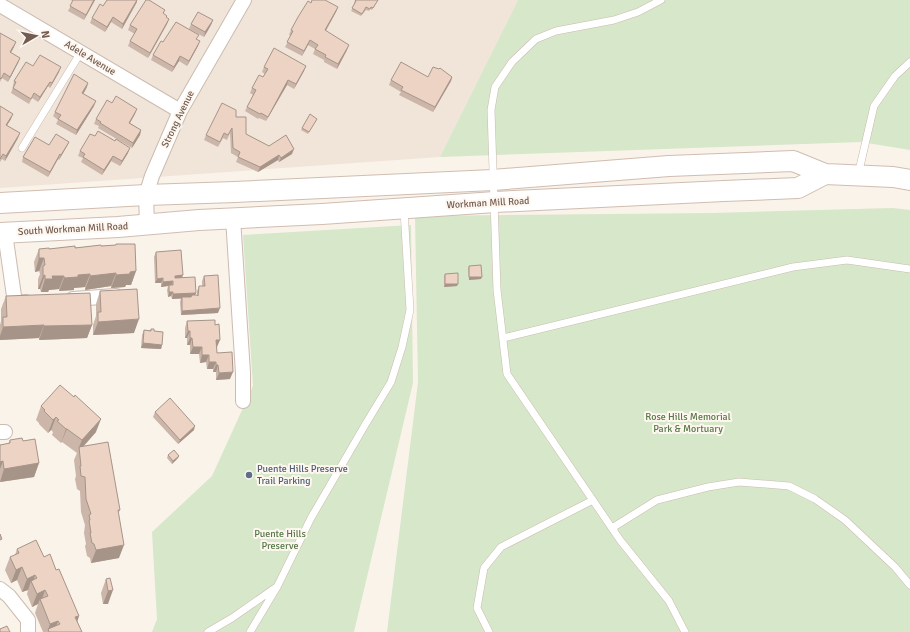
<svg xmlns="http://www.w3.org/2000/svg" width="910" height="632" viewBox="0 0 910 632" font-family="Signika,sans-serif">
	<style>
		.residential { fill: #f1e5d9 }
		.green { fill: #d7e7c9 }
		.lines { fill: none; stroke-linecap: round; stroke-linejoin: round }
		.service-casing { stroke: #cbbbb1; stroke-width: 8 }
		.minor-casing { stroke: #cbbbb1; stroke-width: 16 }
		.secondary-casing { stroke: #d0bdb1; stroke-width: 22 }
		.service { stroke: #fff; stroke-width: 7 }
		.minor { stroke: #fff; stroke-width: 14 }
		.secondary { stroke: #fff; stroke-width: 20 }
		.wall { fill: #ccb5a9 }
		.shaded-wall { fill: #a69489 }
		.building { fill: #edd3c4; stroke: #a69489 }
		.service-dot { fill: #5c6f8a; stroke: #fdf7f0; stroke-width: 1.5 }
		.labels { text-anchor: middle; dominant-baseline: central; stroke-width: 4; stroke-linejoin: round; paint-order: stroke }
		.street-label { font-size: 10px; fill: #725b50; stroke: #fdf7f0 }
		.park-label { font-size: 10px; fill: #587749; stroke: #fdf7f0 }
		.service-label { font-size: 10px; fill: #4e5e75; stroke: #fdf7f0; text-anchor: start }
	</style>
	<rect width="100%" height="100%" fill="#faf3ea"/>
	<path class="residential" d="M0,0H518L440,157L0,188Z"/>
	<path class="green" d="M518,0H910V150L861,142L440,157Z
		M893,208L910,210V632H387L418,382L415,216L712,213Z
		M411,225L413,383L354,632H152L157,619L152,532L212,476L253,386L243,235Z"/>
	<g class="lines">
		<g class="service-casing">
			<path id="service" d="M661,0L638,12L614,20L556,31L536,39L512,62L495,87L491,110L497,290L507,374L620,540L669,601L685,632
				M22,148L81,52
				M858,175L874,106L895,76L910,62
				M503,338L793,267L847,260L910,269
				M612,528L657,500L708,487L739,482L789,486L815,499L845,520L895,567L910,585
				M208,632L232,618L275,588
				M250,632L277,587L311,518L365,425L391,382L402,347L410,310L404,210
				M489,632L477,608L484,568L501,547L593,500"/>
		</g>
		<g class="minor-casing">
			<path id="minor" d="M0,5L180,111
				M233,218L243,373V401
				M147,225L146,195L152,176L180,111L244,0
				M5,233L15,303L26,302
				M73,299L116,296
				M0,432H5
				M0,589L9,596L28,620V632"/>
		</g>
		<g class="secondary-casing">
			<path id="secondary" d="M0,203L146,195L235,192L493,180L669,166L793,161L825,174L893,177L910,180
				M0,233L118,227L199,220L322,214L495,202L724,191L798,188L825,174"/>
		</g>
		<use href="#service" class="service"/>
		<use href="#minor" class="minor"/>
		<use href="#secondary" class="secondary"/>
	</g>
	<path class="wall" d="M70,0H95L84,20L68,11L73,1Z
		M107,0H137L122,29L111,22L105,32L90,23L92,18L103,6Z
		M355,0H378L372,10L370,9L369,11L366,10L361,16L351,11L355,3H354Z
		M311,3L338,7L336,12L326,31L347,50L337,69L324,62V60L313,54L315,49L308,45L302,56L285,47L291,36L289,35L291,30Z
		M165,10L163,14L167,16L166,18L169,19L167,24L148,58L128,46L130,41L135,34L128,30L130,25Z
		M213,20L211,25L204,37L189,29L191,24Z
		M0,34L14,47L11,53L20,58L18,63L8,82L2,78L0,82Z
		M197,39L198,46L187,66L179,61L172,72L151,60L153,55L163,42Z
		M33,66L59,72L50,88L48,86L38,102L32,98L29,104L11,93L13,87V86L14,81Z
		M306,66L304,71L294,89L287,85L266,121L259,118L258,119L245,111L253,95L250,93L252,88L263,77L265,74L262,72L264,67Z
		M428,77H452L451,81L433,112L399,95L401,92L389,85L391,80Z
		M87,87L83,94L94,106L76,135L56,124L58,120L53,116L55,112Z
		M112,103L135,114L130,123L141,130L140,135L132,148L98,128L99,126L94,124L96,119Z
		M0,106L11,119L7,125L18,138L5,161L2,159L0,162Z
		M236,117L246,134L269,146L292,154L279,162L278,160L258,172L236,162L238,157L231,153L230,133L227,140L223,138L218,147L204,140L206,135Z
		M317,119L308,134L301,130L302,128Z
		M95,136L128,153L120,166L111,161L102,175L81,162L83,158L78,156L80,151Z
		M69,142L67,146L59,160L58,159L48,177L22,162L23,157L49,145Z
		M116,244L136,271L131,285H126L125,287L111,288V286L85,290V287L74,288V290L59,291V289L49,290L48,292H41L40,289H38V279L40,274L39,271L35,272L34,262L39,249H49L101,246L116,245Z
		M156,252L183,275L182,277L196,293L195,295H197V291L199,286H202V281L204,276L218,313L181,315L180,302L181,298L172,299L171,296L168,297L167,290L168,286L161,287V283H155L154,257Z
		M469,266L481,279L469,280L468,268Z
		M445,274L457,286L444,287V276Z
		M100,291L134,333L93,335V325L96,316V304Z
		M6,296L92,325L87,338L39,340V338L0,340V325L1,321V309Z
		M187,321L217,347H216L217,353L230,379L216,380V372H213V369H207L206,362L200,363L199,354H190V345H187V338H185V328Z
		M151,329L154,331L162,345L161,349L141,348L142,335L144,330H150Z
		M41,406L96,432L84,446L120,510L118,514L119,558L91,563L90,558L87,556L85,546L86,544L84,533L85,525L81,512L80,491L77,489L75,479L76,476L74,460L77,453L62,442L61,443L52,435L53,432L51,430L48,433L39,424V423L36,420Z
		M155,412L194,430L178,444L153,417Z
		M10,440L23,441L39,463L34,477L0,482V445L8,444Z
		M168,455L179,456L178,458L172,464L167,458Z
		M17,549L44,557L56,570L79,616L77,621L82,632H43L35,613L38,604L32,607L27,594L28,590L22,592L17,580L11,583L5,570L10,557L15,555Z
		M110,578L108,604H103L101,593L106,579Z"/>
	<path class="shaded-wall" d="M94,0H95L84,20L86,15Z
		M137,0V2L122,29L123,24Z
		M338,7L336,12L323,35L325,30Z
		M113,17L111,22L105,32L107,27Z
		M169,19L167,24L148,58L150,53Z
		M213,20L211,25L204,37L205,32Z
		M310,40L308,45L302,56L304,51Z
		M200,41L198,46L187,66L189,61Z
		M16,42L14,47L8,57L10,52Z
		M349,45L347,50L337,69L338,64Z
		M180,56L179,61L172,72L174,67Z
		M20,58L18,63L8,82L10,77Z
		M306,66L304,71L294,89L296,84Z
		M61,67L59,72L50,88L52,83Z
		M452,77L451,81L433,112L435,107Z
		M288,80L287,85L266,121L268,117Z
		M50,82L48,86L38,102L40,97Z
		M88,83L87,87L81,98L82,93Z
		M96,101L94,106L76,135L77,130Z
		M137,109L135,114L127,128L129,123Z
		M13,114L11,119L4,130L6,125Z
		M141,130L140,135L132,148L133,143Z
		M20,133L18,138L5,161L6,156Z
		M69,142L67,146L59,160L61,155Z
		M130,148L128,153L120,166L122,161Z
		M294,149L292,154L279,162L281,158Z
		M60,154L58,159L48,177L50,172Z
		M279,155L278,160L258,172L260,167Z
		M113,156L111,161L102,175L104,170Z
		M39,258H44L39,271L35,272Z
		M136,271L131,285H126L125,287L111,288L116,275L130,272Z
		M116,273L111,286L85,290L90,276Z
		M90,274L85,287L74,288V290L59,291L64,278L78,275Z
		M45,275L40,289H38L43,276Z
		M183,275L181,280H173L175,276Z
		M52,276H64L59,289L49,290L48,292H41L45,279Z
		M469,277H482L481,279L469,280Z
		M163,278L161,283H155L157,279Z
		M173,281L171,286L169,285L168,286L161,287L163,282Z
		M445,284H458L457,286L444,287Z
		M169,292H173L171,296L168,297Z
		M196,293L194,298L172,299L173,294Z
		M220,308L218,313L181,315L182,311Z
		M139,319L134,333L93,335L98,322Z
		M44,325L39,338L0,340V336L3,327Z
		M92,325L87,338L39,340L44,326Z
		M188,331H190L187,338H185Z
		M190,338H192L190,345H187Z
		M216,340H220L217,347H214Z
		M143,343L162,345L161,349L141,348Z
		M193,347H202L199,354H190Z
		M202,355H209L206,362L200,363Z
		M209,362H216L213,369H207Z
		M216,365H218L216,372H213Z
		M233,372L230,379L216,380L219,373Z
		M56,417L51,430L48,433L53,420Z
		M101,419L96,432L79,451V447L82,440Z
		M195,426L194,430L178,444L180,440Z
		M66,429H67L61,443Z
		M179,456L178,458L172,464L173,461Z
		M3,461L0,469V462Z
		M39,463L34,477L0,482L4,469Z
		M124,545L119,558L91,563L96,550Z
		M22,567L17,580L11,583L16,570Z
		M35,575L33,583L31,581L28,590L22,592L27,579Z
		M45,590L41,602L40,599L38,604L32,607L37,594Z
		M113,590L108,604H103L108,591Z
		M79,616L75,629V617Z
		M58,621L54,632L48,630L50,624Z"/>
	<path class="building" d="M73,0H94L86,15L70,6Z
		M107,0H137L123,24L113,17L107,27L92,18L100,4L103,6Z
		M146,0H149L165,10L163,13L167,16L166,17L169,19L150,53L130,41L137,29L130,25Z
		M312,0H325L338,7L325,30L349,45L338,64L325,57L326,55L315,49L318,45L310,40L304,51L287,42L293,31L291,30L298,17L308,1L311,3Z
		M355,0H378L373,8L371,7L370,9L366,7L362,14L352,8L356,1Z
		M198,12L213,20L205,32L191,24Z
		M176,22L199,35L196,39L200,41L189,61L180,56L174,67L153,55L161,41L163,42Z
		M0,33L16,42L10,52L20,58L10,77L4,73L1,79L0,78Z
		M274,48L306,66L296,84L288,80L268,117L261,113L260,114L247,107L256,90L252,88L259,75L263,77L268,69L264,67Z
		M40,55L61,67L52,83L50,82L40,97L34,93L31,99L13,88L16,82L14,81L26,62L33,66Z
		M401,62L428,77L433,67L439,69L440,68L452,77L435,107L401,90L403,87L391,80Z
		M74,74L88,83L82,93L96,101L77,130L58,119L61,115L55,112Z
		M116,96L137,109L129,123L141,130L133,143L100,123L101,122L96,119L107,100L112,103Z
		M222,103L236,110V117H246V134L269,146L286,135L294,149L281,158L279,155L260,167L238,157L240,152L233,148L232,128L228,135L224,133L220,142L206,135Z
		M0,106L13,114L6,125L20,133L6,156L3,154L0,159Z
		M310,114L317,119L309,132L302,128Z
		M98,131L115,141L116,139L130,148L122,161L113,156L104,170L83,157L85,154L80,151L90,134L95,136Z
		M56,134L69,142L61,155L60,154L50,172L23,157L35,137L49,145Z
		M116,244H135L136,271L130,272V274L116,275V273L90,276V274L78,275V277L64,278V276H52L53,279H45V275L43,276V266L45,265L44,258H39V249L49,248V249L75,246V248L101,245V246L116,245Z
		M181,250L183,275L175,276V278L195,277L196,293L173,294V292H169V285H173V281L163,282V278L157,279L156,252Z
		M481,265L482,277H469V266Z
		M458,273V284H445V274Z
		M218,275L220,308L182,311V297H191L192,295H197L198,296L199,286H205L204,276Z
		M137,289L139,319L98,322V312H101L100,291Z
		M90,293L92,325L44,326V325L3,327V317H7L6,296Z
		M215,320V325L219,324L220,340H216L217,353L232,352L233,372L219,373L218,365H216V362H209V355H202V347H193L192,338H190V331H188L187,321Z
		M151,329H154V331L163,332L162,345L143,343L144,330L151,331Z
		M60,385L74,397L75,395L101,419L82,440L67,429H66L57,421L59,420L56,417L53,420L44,411L45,410L41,406Z
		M170,398L195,426L180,440L155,412Z
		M22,438L23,441L35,439L39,463L4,469L3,461L0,462V445L10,443V440Z
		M108,442L120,510H118L124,545L96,550L94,544L92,543L90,533H91L89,520H90L89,515L91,514L86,499L85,477L81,476L80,466H81L79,447Z
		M174,450L179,456L173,461L168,455Z
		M0,534L2,539L0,540Z
		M36,540L44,557L50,554L56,570L59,569L79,616L75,617L82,632H49L48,629L60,624L58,621L50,624L40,599L48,596L45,590L37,594L31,581L37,578L35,575L27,579L22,567L16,570L10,557L19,553L17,549Z
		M110,578L113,590L108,591L106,579Z
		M7,626L10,632H0V629Z"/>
	<circle class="service-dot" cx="249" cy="475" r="4"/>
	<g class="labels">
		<g class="street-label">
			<text transform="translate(90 58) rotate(31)">Adele Avenue</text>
			<text transform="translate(178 119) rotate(-64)">Strong Avenue</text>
			<text transform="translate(488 203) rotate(-3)">Workman Mill Road</text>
			<text transform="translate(73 229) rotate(-3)">South Workman Mill Road</text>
		</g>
		<g class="park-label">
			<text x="688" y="417">Rose Hills Memorial<tspan x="688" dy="12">Park &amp; Mortuary</tspan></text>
			<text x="280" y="534">Puente Hills<tspan x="280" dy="12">Preserve</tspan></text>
		</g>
		<g class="service-label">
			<text x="257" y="469">Puente Hills Preserve<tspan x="257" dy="12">Trail Parking</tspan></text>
		</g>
	</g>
	<g transform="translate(36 36) rotate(81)" stroke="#fdf7f0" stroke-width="3" paint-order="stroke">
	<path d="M0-3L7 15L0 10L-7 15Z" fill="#725b50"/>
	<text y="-6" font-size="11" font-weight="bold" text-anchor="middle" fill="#725b50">N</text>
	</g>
</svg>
